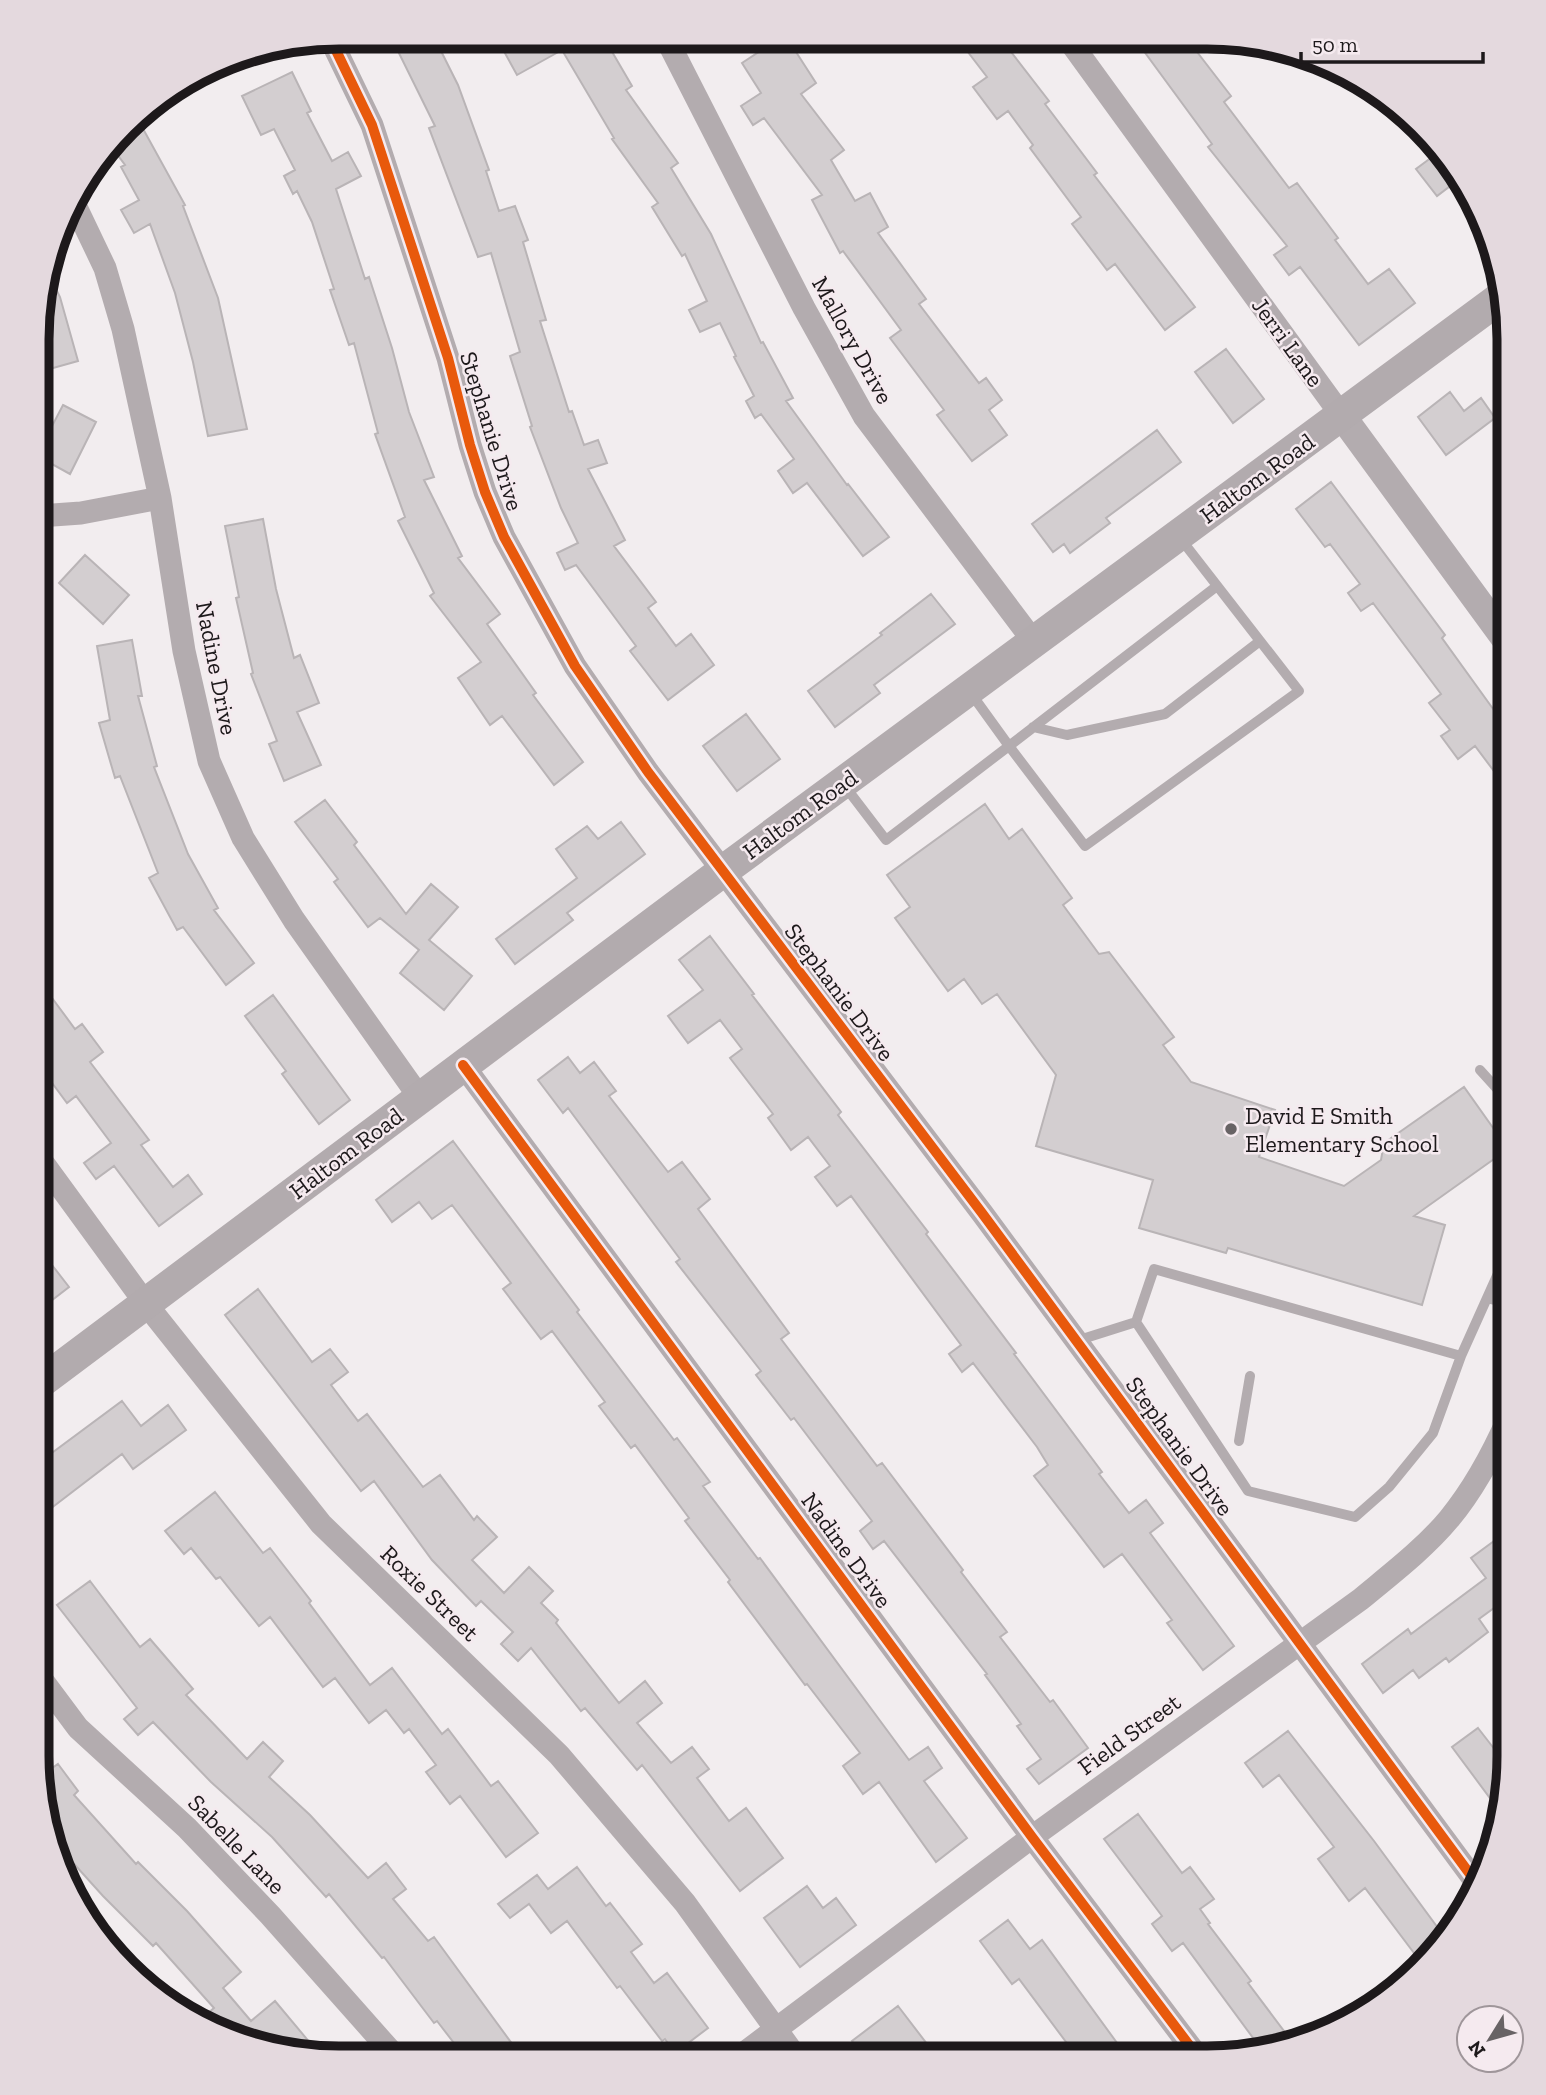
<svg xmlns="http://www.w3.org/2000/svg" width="1546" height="2095" viewBox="0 0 1546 2095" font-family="'Zilla Slab',serif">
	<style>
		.building { fill: #d3ced0; stroke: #b9b4b6; stroke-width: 2 }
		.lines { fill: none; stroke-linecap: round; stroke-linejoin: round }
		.service { stroke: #b3acaf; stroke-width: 10 }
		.minor { stroke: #b3acaf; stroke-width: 23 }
		.tertiary { stroke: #b3acaf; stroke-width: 28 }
		.secondary { stroke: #b2abae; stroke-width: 32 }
		.cycleway-casing { stroke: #f5eaef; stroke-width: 15 }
		.cycleway { stroke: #e8590c; stroke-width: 10 }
		.poi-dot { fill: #686365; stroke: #f5eaef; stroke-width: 2.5 }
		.labels { text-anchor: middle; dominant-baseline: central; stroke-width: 5; stroke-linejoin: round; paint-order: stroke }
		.street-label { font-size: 24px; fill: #1d191b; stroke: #f5eaef }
		.poi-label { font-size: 24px; fill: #1d191b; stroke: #f5eaef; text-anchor: start }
		.rim { fill: none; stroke: #1d191b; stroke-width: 9 }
	</style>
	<rect width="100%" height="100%" fill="#f2edef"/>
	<path class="building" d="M391,37H434L458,85L489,170L486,171L499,211L515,206L528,240L523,242L546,320L540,321L569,412L572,411L584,445L598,440L607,463L588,469L625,540L614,546L656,602L648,608L676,646L691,634L714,665L668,700L630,651L636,646L576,565L565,570L557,553L578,543L561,508L530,427L532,426L510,356L520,352L491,253L478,257L429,128L435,126Z
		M512,37L604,38L632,86L626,90L678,163L671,168L711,234L761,343L763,342L793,398L786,401L847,485L848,484L889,537L863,556L807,483L793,493L778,471L794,459L761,414L755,418L746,401L754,396L734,357L736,356L720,323L700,332L689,310L707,301L685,254L682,256L652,207L658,203L612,139L614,138L562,50L517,75L500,44Z
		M780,38H787L816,83L801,94L844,150L831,160L855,201L870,193L888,227L878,233L926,299L919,304L979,383L986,378L1002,400L989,410L1007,435L972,461L937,415L944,410L890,338L901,330L843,251L840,253L812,200L822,195L764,118L753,125L741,106L761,93L742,63Z
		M958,39H1001L1049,101L1045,104L1097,173L1094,175L1195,307L1165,330L1115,264L1107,270L1072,224L1081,217L1030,148L1033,145L1008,111L997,119L973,87L987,77Z
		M1135,39H1187L1231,96L1224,102L1289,188L1297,183L1338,238L1335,240L1368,284L1389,269L1415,303L1359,345L1300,267L1289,275L1274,255L1287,246L1208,147L1212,144Z
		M292,72L311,111L307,113L332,161L348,152L361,176L336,189L365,279L369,277L392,348L409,412L434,477L424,480L462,556L458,558L500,614L487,624L536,693L533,695L583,762L554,785L502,716L490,725L458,678L481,662L430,596L434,593L398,521L405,517L375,434L378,433L354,343L349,345L330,290L334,289L312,222L297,191L293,194L284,176L295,170L274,129L261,135L242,96Z
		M136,116L185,205L183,206L218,298L247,429L208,436L193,362L175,293L150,224L134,233L121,210L139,200L121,167L125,165L111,146Z
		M1436,154L1458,180L1437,196L1416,169Z
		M48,273L60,297L78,361L39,372V299Z
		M1226,349L1264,399L1233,423L1195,372Z
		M1450,392L1464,411L1481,398L1495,418L1446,455L1418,417Z
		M63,405L96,422L70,474L39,457V451Z
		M1157,430L1181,462L1106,518L1110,523L1070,553L1064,544L1053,552L1032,524Z
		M1331,482L1445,635L1442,638L1509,731V791L1475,746L1458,759L1441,736L1450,730L1429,703L1441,694L1373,603L1361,611L1348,593L1360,584L1330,544L1325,547L1296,509Z
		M263,519L276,589L294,658L300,655L319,703L297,712L321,765L284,781L269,744L277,741L251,674L253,673L236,598L239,597L225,526Z
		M85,555L129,595L103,624L59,583Z
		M931,594L955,624L874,685L880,693L835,727L808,691L882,635L880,633Z
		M132,640L142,696H138L157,766L154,767L188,854L218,908L214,910L254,963L226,985L183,927L177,930L149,878L158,873L120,776L115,778L99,723L110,720L97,646Z
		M746,714L780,759L737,791L703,746Z
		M325,800L357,842L354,845L406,914L431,884L458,907L429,940L472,976L444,1010L400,973L419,950L380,918L368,927L334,882L338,879L295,822Z
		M985,804L1009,839L1022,829L1072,898L1063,905L1099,954L1109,952L1174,1037L1163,1045L1191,1082L1275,1110L1259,1157L1344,1186L1381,1160L1384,1143L1464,1087L1508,1149L1414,1216L1445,1225L1422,1305L1228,1248L1226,1253L1139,1228L1153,1180L1036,1146L1056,1075L997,994L982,1004L964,979L948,991L895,918L910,907L887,875Z
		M621,822L645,854L567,913L573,920L515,964L496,939L577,878L556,849L587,826L598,839Z
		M710,936L754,994L752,995L841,1112L838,1115L928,1232L926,1234L1016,1353L1014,1354L1102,1472L1099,1474L1129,1513L1146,1500L1163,1523L1150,1533L1234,1646L1203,1670L1167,1623L1172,1620L1122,1554L1104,1567L1034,1476L1048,1465L1037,1447L973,1363L962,1372L949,1354L961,1345L851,1196L837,1206L815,1177L830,1166L808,1137L791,1150L768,1118L773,1114L730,1058L742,1049L720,1020L688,1043L668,1016L703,990L679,960Z
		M38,979L75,1029L82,1024L103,1052L90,1062L149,1140L141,1145L173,1187L188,1175L202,1194L159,1226L114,1166L96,1179L84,1163L111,1143L76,1096L67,1103L38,1064Z
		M273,995L350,1100L319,1124L282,1074L286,1071L245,1016Z
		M568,1057L580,1073L594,1062L616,1091L609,1096L668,1172L682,1162L710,1199L698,1209L789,1333L781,1339L877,1466L882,1463L963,1570L961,1572L1007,1632L1000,1637L1050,1702L1053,1700L1088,1748L1039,1784L1027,1769L1041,1759L1017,1726L1021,1724L985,1675L987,1674L884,1541L873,1549L860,1531L872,1521L794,1418L791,1420L756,1375L761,1371L676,1262L680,1259L568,1108L563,1113L538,1080Z
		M453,1141L579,1310L577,1312L674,1440L677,1438L710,1482L703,1486L758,1559L760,1558L909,1760L928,1747L942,1768L924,1781L967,1838L936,1862L879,1782L863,1794L843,1766L860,1753L807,1684L805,1685L728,1582L730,1580L685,1521L689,1518L635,1445L631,1448L599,1406L605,1402L552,1331L541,1339L503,1289L511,1283L452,1205L432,1219L419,1202L392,1222L376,1200Z
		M52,1265L69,1287L38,1311V1277Z
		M258,1289L312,1362L330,1349L348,1372L331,1385L358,1421L367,1414L423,1487L440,1475L474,1520L477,1516L497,1537L472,1560L504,1593L529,1567L553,1591L541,1603L558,1620L556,1623L619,1703L645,1681L662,1703L637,1723L671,1763L692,1747L709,1769L697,1778L729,1821L746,1808L783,1858L740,1891L642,1765L637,1770L585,1708L581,1711L531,1648L518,1661L501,1644L513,1632L481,1601L476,1606L432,1560L374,1481L361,1491L225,1315Z
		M122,1401L141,1426L168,1405L186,1430L133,1469L122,1454L37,1519V1464Z
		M215,1492L263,1553L270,1548L311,1601L309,1603L370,1685L392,1668L442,1734L448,1729L491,1786L498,1781L538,1833L506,1857L460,1796L450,1804L426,1772L436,1765L409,1729L404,1733L386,1710L369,1723L335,1678L323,1687L270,1617L259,1626L220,1577L216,1579L191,1548L184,1554L165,1531Z
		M1509,1530V1597L1479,1619L1488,1632L1449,1662L1446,1658L1419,1678L1413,1670L1383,1693L1362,1664L1408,1629L1411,1634L1486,1578L1471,1558Z
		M90,1581L140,1647L150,1639L193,1689L186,1695L247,1759L263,1742L283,1761L269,1777L310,1815L368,1878L386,1863L406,1889L393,1899L428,1941L434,1937L521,2056H464L437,2021L434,2023L384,1957L382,1958L329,1894L326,1897L272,1837L211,1782L153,1722L138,1735L124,1719L137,1708L57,1605Z
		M1478,1728L1509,1768L1501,1813L1452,1747Z
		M1288,1731L1374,1841L1446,1939L1423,1965L1365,1888L1349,1901L1318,1859L1334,1847L1279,1775L1263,1787L1245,1763Z
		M58,1764L78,1791L74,1795L136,1864L138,1862L187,1911L241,1972L223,1988L251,2021L275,2001L321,2056H300L215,2024L207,2014L214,2008L156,1943L153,1946L103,1896L57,1845L41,1776Z
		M1138,1814L1182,1873L1190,1867L1214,1899L1200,1909L1210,1923L1208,1924L1251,1981L1248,1983L1290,2039L1259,2046L1183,1943L1172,1951L1152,1924L1162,1916L1104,1839Z
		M577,1867L606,1906L610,1903L642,1944L631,1952L654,1983L667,1973L708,2028L675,2053L665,2039L662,2041L620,1986L617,1988L567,1921L551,1933L529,1904L510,1918L498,1904L537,1875L548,1889Z
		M807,1886L823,1908L836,1898L856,1925L800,1967L764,1918Z
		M1008,1920L1030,1949L1042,1940L1128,2058H1078L1019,1979L1012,1984L980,1941Z
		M898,2006L937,2057H864L852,2041Z"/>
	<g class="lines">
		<path class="service" d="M970,692L1009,746L1217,586
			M1033,727L1067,735L1165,714L1260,641
			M844,785L886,840L1009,746L1085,846L1299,691L1180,538
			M1480,1070L1509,1102
			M1487,1298L1509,1303
			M1076,1341L1136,1322L1248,1491L1355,1517L1389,1487L1433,1433L1461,1356L1154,1269L1136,1322
			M1461,1356L1509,1249
			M1239,1441L1250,1376"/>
		<path class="minor" d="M330,38L372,125L448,358L470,445L485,492L504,537L575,666L648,772L982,1213L1478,1885
			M666,38L804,308L864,416L1034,642
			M1068,39L1342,416
			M73,201L105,268L123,329L160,498L184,651L209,761L243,838L294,920L420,1098
			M39,516L81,513L160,498
			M463,1065L1032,1837L1199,2058
			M38,1156L146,1304L321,1524L559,1755L685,1903L796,2057
			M37,1673L78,1728L187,1828L270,1915L395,2056
			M739,2057L1032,1837L1361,1599C1391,1574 1424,1549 1449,1519C1473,1490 1494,1451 1509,1417"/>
		<path class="tertiary" d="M1342,416L1509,644"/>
		<path class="secondary" d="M37,1385L723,871L1500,298"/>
		<g class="cycleway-casing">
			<path id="cycleway" d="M330,38L372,125L448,358L470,445L485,492L504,537L575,666L648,772L982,1213L1478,1885
				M463,1065L1032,1837L1199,2058"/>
		</g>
		<use href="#cycleway" class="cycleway"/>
	</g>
	<circle class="poi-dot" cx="1231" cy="1129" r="7"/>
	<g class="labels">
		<g class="street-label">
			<text transform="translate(853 340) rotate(61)">Mallory Drive</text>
			<text transform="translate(1288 342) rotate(54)">Jerri Lane</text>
			<text transform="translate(492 431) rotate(73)">Stephanie Drive</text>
			<text transform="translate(1257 478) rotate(-36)">Haltom Road</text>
			<text transform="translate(217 668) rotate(79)">Nadine Drive</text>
			<text transform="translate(800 814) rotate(-36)">Haltom Road</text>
			<text transform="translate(840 992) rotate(53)">Stephanie Drive</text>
			<text transform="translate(346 1153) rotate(-37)">Haltom Road</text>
			<text transform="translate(1180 1446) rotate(54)">Stephanie Drive</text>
			<text transform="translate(847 1550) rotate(54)">Nadine Drive</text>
			<text transform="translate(430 1593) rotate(44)">Roxie Street</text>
			<text transform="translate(1129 1734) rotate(-36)">Field Street</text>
			<text transform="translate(237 1844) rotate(46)">Sabelle Lane</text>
		</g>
		<g class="poi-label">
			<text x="1245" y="1115">David E Smith<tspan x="1245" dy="28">Elementary School</tspan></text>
		</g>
	</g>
	<path d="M0 0H1546V2095H0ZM339 49H1207A290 290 0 0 1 1497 339V1756A290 290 0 0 1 1207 2046H339A290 290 0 0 1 49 1756V339A290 290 0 0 1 339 49Z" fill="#e4d9de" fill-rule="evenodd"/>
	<path class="rim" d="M339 49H1207A290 290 0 0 1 1497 339V1756A290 290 0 0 1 1207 2046H339A290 290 0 0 1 49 1756V339A290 290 0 0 1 339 49Z"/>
	<g transform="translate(1490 2039) rotate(233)"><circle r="33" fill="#f5eaef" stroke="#9f969a" stroke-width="2"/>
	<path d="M0-5L12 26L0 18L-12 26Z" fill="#686365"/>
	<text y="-10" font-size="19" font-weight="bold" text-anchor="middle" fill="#1d191b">N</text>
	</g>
	<path d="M1301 52v10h182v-10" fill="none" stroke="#1d191b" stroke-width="3.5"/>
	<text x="1312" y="52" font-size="21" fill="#1d191b" stroke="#f5eaef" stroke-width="5" paint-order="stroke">50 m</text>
</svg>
